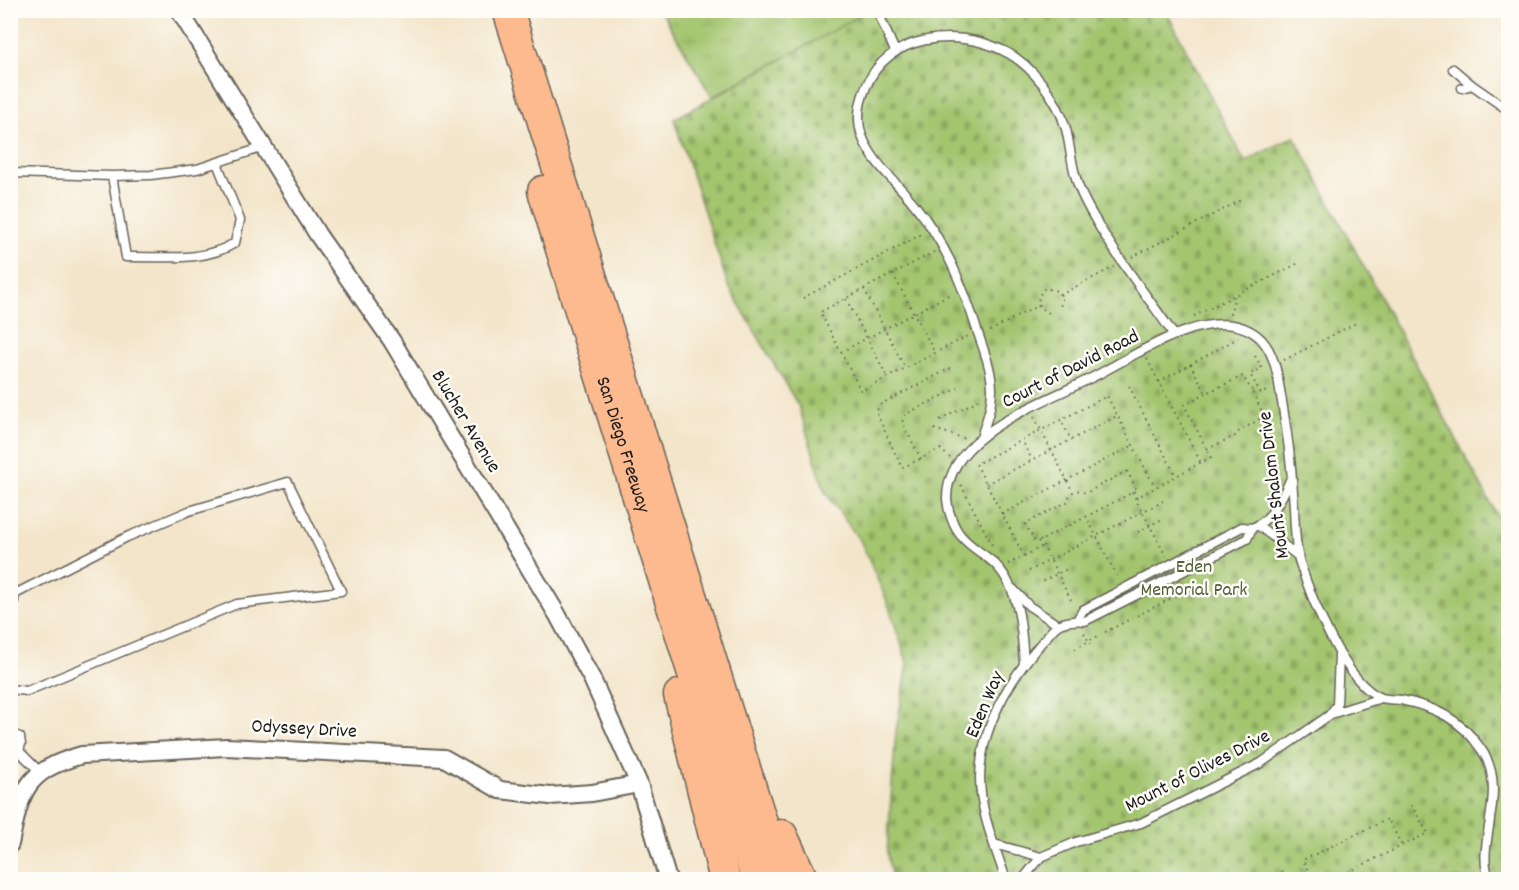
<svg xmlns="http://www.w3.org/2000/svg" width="1519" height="890" viewBox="0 0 1519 890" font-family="Dekko,sans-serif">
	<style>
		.grass { fill: url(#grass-tufts); stroke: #607045; stroke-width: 1.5 }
		.cemetery { fill: url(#cemetery-stones); stroke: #607045; stroke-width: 1.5 }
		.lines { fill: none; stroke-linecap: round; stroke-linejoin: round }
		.service-casing { stroke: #676259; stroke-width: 11 }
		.minor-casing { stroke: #676259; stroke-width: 20 }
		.motorway-casing { stroke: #676259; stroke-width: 33 }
		.path { stroke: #676259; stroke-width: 2; stroke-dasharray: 1.5 4.5; stroke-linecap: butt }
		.service { stroke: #fff; stroke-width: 8 }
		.minor { stroke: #fff; stroke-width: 16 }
		.motorway { stroke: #fcba8e; stroke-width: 30 }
		.labels { text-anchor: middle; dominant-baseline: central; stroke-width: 5; stroke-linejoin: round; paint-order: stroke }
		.street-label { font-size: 20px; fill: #1c1c1c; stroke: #fdfcf7 }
		.park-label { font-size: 20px; fill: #52603d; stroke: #fdfcf7 }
	</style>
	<defs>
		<pattern id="grass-tufts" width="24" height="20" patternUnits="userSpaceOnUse" patternTransform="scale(1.5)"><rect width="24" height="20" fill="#a3c56e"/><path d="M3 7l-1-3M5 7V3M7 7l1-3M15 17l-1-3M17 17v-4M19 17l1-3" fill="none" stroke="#8ca95f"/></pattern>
		<pattern id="cemetery-stones" width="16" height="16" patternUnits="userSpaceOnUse" patternTransform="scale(1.5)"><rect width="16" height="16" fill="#a3c56e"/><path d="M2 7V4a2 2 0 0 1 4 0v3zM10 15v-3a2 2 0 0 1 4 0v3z" fill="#8ca95f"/></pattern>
	</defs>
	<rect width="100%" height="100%" fill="#fdfcf7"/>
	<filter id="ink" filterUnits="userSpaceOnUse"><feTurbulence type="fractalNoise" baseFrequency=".0167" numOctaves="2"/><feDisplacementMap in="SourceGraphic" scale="12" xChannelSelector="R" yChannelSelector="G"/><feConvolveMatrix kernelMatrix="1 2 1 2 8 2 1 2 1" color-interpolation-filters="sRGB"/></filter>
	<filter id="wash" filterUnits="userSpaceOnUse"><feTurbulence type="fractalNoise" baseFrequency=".008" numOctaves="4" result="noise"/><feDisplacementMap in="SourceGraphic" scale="24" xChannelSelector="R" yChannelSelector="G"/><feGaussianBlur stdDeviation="1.35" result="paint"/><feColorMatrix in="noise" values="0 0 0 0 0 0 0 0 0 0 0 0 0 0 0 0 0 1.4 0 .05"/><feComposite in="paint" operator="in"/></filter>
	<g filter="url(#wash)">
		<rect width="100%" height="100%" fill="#f3e5ca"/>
		<path class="grass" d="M661,11H870L712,97Z"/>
		<path class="cemetery" d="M862,11H1166L1245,162L1294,136L1508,536V879H892L887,853L896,731L908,665L887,601L861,542L825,492L799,407L728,285L674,119L863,14Z"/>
	</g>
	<g filter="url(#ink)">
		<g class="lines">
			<g class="service-casing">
				<path id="service" d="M877,10L894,49
					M1453,69L1472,85
					M1462,88L1472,85L1508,110
					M217,163L240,220L235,243C202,263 163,256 126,257L112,176L151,175L197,169L264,147
					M10,173L112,176
					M982,434C987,419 992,406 992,390C992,370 984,351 978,333C963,286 946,243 914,204C897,182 872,163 862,136C856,119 859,103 866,87C887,34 956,28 1002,50C1031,63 1058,99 1066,129C1070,145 1071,162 1076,178C1079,192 1088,207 1095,219C1118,260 1148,297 1174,335
					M1259,526L1298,556
					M1252,528C1271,521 1283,496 1291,478
					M1013,589L1029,606L1058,625
					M10,626L15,594L127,537L189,511L288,482L341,591L237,604L27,691L10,689
					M1024,664C1022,631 1020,590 996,565C986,555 973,549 963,538C954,529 948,512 947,499C946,434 1044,403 1093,377C1135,356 1218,297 1261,339C1274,353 1277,372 1280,390C1286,424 1291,458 1293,493C1295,514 1294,539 1299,560C1310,595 1345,685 1382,698C1388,700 1395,699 1401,700C1435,707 1461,719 1481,749C1511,791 1473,847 1490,880
					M1331,713L1337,705L1339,655
					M10,733L20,737L21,744L19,751L10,754
					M19,751L42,774
					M994,844L1041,857
					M1006,880C995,846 980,813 980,777C981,726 1010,679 1042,642C1047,637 1052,629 1058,625C1065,621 1077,620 1085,621L1247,539L1252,528L1242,527L1083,610L1077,620
					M1022,880L1041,857L1076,842L1141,823L1261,763L1331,714L1381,698"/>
			</g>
			<g class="minor-casing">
				<path id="minor" d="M179,10L318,235L392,341L557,614L592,679L639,784L668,880
					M10,844C21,790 25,771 82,755L226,747L444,758L500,790L550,796L592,793L639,784"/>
			</g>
			<g class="motorway-casing">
				<g id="motorway">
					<path d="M508,10L780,880"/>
					<path id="s1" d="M543,191L757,880"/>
					<path d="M679,695L725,880"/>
					<path d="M782,835L803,880"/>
				</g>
			</g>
			<path class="path" d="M934,252L820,312L861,391L968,336
				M1132,257L1243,199
				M893,274L935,353
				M864,289L905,368
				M1060,295L1114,267
				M803,298L922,234
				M846,299L887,376
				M1049,313L1041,308L1038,301L1041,292L1045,288L1058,291L1062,299L1060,308
				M1230,314L1235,296
				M1194,316L1299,263
				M990,331L1039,305
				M841,352L952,293
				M1255,356L1262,368L1250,374L1261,394L1268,390
				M1147,359L1201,463
				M1284,360L1356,323
				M1190,364L1206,393L1243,376L1251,390L1257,387
				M1159,382L1238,338
				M1129,386L1176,476
				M1034,417L1073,492
				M940,420L980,399
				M1063,424L1071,440
				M934,429L966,439
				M1024,444L1032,460
				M1207,449L1237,435L1239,431L1262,418L1261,409L1251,390
				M950,458L940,449L902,468L876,412L881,404L953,367
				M921,459L902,422L906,414L958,388
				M1127,471L1137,490L1036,543L1025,524L1067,502L1070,494L1076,490L1086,493Z
				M986,484L1117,416
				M961,485L993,547
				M1132,492L1166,556
				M1136,498L1211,457L1184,405L1206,393
				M1002,514L1132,446
				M1086,516L1119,580
				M1138,532L1164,518
				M1040,540L1073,604
				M1024,556L976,464L1107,396L1155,487
				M1008,564L1043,546
				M1029,571L1163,501
				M1043,581L1069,568
				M1158,605L1185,591
				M1105,632L1154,607
				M1084,633L1090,644
				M1075,649L1101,634
				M1265,880L1283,871L1287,880
				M1313,880L1303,860L1388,819L1402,846
				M1332,880L1428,833L1409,802"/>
			<use href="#service" class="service"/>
			<use href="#minor" class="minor"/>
			<use href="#motorway" class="motorway"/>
		</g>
	</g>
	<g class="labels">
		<g class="street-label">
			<text transform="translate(1071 370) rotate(-27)">Court of David Road</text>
			<text transform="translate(465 422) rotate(59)">Blucher Avenue</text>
			<text stroke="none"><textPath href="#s1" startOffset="266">San Diego Freeway</textPath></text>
			<text transform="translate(1275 485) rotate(-97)">Mount Shalom Drive</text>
			<text transform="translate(986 705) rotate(-67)">Eden Way</text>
			<text transform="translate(304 730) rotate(3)">Odyssey Drive</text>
			<text transform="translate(1198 772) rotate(-27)">Mount of Olives Drive</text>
		</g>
		<g class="park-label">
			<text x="1194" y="568">Eden<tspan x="1194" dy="23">Memorial Park</tspan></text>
		</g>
	</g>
	<rect width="1519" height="890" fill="none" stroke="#fdfcf7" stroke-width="36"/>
</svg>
